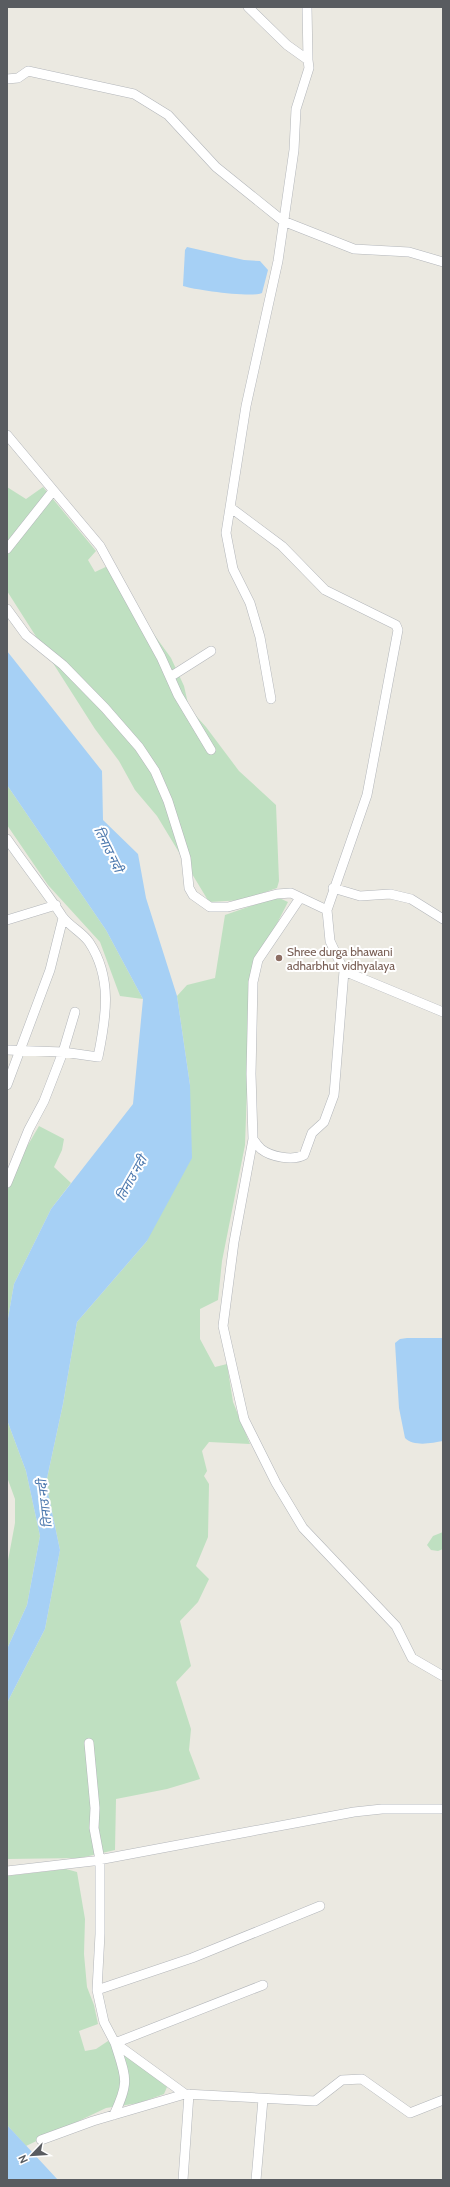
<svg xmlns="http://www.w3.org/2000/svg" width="450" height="2187" viewBox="0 0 450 2187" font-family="Cabin,'Noto Sans Devanagari',sans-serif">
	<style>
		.green { fill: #bfe0c1 }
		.water { fill: #a6d0f5 }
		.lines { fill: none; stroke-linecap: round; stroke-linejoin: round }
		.street-casing { stroke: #b3b6ba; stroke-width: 10 }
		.street { stroke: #fff; stroke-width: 9 }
		.education-dot { fill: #8d6e63; stroke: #fff; stroke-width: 1.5 }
		.labels { text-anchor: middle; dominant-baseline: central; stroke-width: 4; stroke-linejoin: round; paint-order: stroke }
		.education-label { font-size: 12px; fill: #785e54; stroke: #fff; text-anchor: start }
		.water-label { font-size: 13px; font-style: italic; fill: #4a77ad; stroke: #fff }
	</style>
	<rect width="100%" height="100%" fill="#ebe9e1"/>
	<path class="green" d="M7,487L26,499L43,487L96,551L88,560L95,572L112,564L145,622L171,658L184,686L189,708L206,727L239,771L276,805L279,881L277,888L243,900L209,902L157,816L135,790L119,761L95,729L7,591Z
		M7,785L106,930L143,999L120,996L100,942L48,885L7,825Z
		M277,897L288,902L269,939L253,962L250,1004L245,1145L222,1261L218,1300L200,1309V1339L215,1367L227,1364L233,1402L250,1444L209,1442L202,1451L207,1471L204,1476L209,1484L208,1537L196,1566L209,1579L198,1602L180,1621L191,1666L176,1682L191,1729L189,1750L200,1779L167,1789L116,1799L115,1850L80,1858L7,1859V1703L45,1629L60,1550L46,1483L63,1404L77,1322L147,1241L190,1085L177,996L187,985L215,978L225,915Z
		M39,1126L64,1139L62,1150L54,1167L71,1183L51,1209L14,1284L7,1324V1189L25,1150Z
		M7,1420L26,1471L40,1536L27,1605L7,1649V1566L15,1523V1499L7,1477Z
		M443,1532V1549L438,1551L431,1550L427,1545L433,1536Z
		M66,1869L77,1872L85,1919L84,1954L87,1987L94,2005L98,2024L79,2031L85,2051L96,2049L108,2041L167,2087L164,2094L139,2103L106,2108L26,2146L7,2125V1876Z"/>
	<path class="water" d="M187,247L244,260L260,261L268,270L262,293C253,298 195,290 183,286L185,250Z
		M7,651L102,771L103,820L138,854L146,898L177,996L190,1085L192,1158L147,1241L77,1322L63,1404L46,1483L60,1550L45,1629L7,1703V1649L27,1605L40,1536L26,1471L7,1420V1324L14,1284L51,1209L133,1104L143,999L106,930L7,785Z
		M407,1338H443V1441C432,1443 414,1447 405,1438L399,1408L395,1343L400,1339Z
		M7,2125L58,2180H7Z"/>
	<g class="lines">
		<g class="street-casing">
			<path id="street" d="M248,7L287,45L308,60L309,68L296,109L294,150L278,261L246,406L226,533L233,569L250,603L260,637L271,699
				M307,7L308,60
				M7,79L18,78L28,71L134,94L168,115L216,167L283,221L354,249L409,252L443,262
				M7,435L100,546L161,657L178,695L211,750
				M7,549L53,491
				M7,609L26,635L63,665L105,708L139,747L155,771L168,801L186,858L189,888L193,895L210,907H228L277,894L291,893L327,910L367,795L398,630L396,625L325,590L282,546L231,508
				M170,677L211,651
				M7,839C25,865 45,890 62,916C69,926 82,932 89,942C113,978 106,1018 98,1057L63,1052L7,1050
				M333,888L360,896L390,894L411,899L443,919
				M300,898L258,960L253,982L251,1074L253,1139L234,1242L223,1326L244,1419L276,1483L303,1528L396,1626L412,1658L443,1676
				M327,910L330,941L344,971L443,1012
				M7,920L56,905
				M7,1085L50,970L63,918
				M253,1139C255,1142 258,1146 261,1149C271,1157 293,1161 304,1155L312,1133L324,1122L334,1095L344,971
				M7,1183L29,1129L44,1101L63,1052L75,1012
				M89,1743L95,1808L94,1828L100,1860V1934L97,1990L192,1958L320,1906
				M7,1871L93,1861L354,1812L382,1809H443
				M97,1990L104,2022L115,2043L185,2094
				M114,2115C130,2081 126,2078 115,2043L263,1985
				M41,2140L93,2121L185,2094L315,2101L342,2080L362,2079L410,2113L443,2100
				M183,2180L189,2094
				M256,2180L263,2099"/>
		</g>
		<use href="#street" class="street"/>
	</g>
	<circle class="education-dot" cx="279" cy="958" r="4"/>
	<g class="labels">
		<g class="education-label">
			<text x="287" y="951">Shree durga bhawani<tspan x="287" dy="14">adharbhut vidhyalaya</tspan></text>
		</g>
		<g class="water-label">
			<text transform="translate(109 849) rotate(64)">तिनाउ नदी</text>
			<text transform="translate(131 1178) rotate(-61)">तिनाउ नदी</text>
			<text transform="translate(44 1504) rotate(-97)">तिनाउ नदी</text>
		</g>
	</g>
	<rect width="450" height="2187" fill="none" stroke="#595c60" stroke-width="16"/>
	<g transform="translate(32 2155) rotate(245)" stroke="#ffffff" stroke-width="3" paint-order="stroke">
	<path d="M0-3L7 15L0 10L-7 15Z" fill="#595c60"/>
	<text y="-6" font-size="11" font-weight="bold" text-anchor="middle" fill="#595c60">N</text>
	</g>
</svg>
